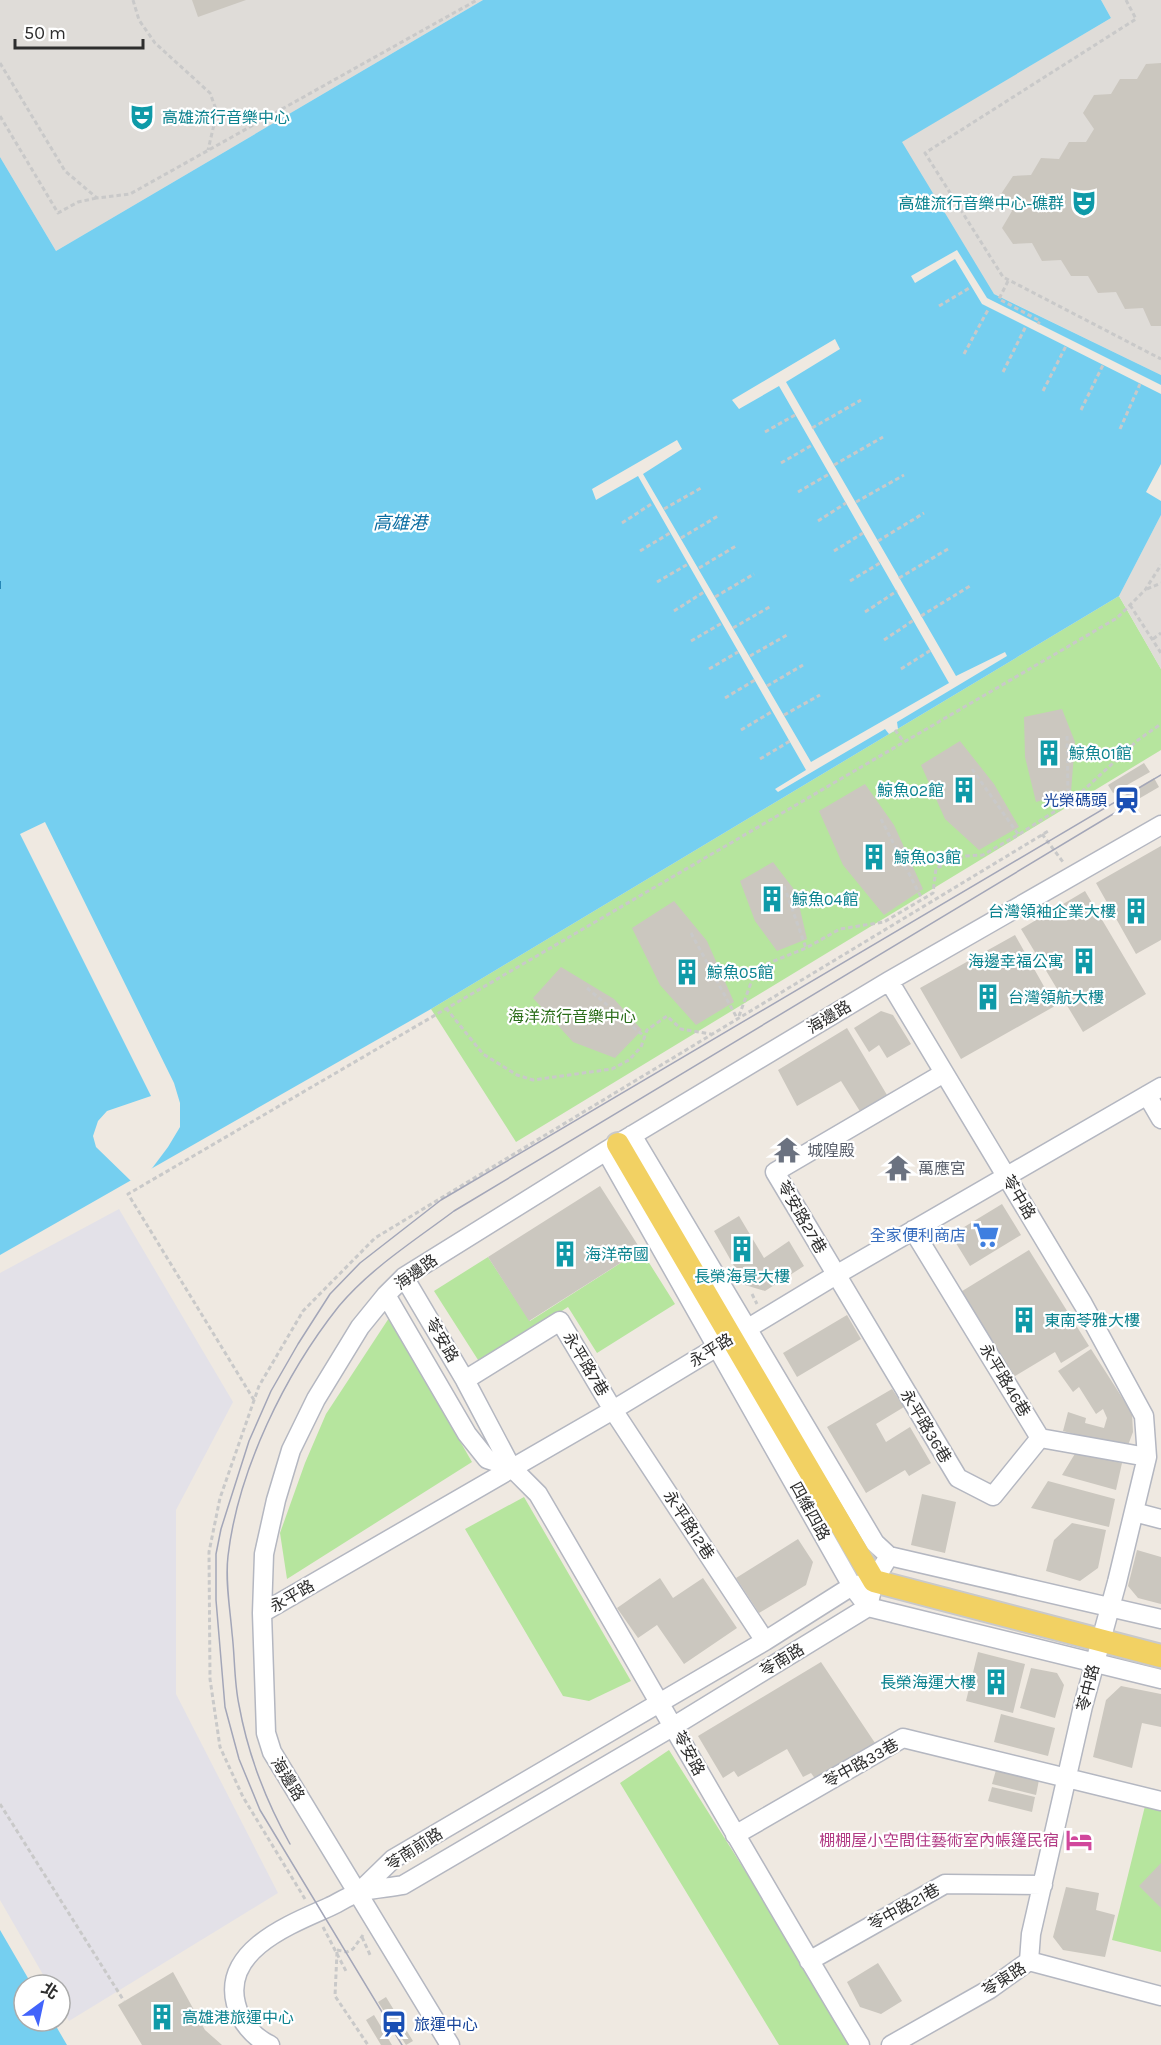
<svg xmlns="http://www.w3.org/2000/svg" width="1161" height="2045" viewBox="0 0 1161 2045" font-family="Karla,'Noto Sans TC',sans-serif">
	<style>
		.industrial { fill: #e3e1e8 }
		.green { fill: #b6e59e }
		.plaza { fill: #dfdcd8 }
		.water { fill: #75cff0 }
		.pier { fill: #efe9e1 }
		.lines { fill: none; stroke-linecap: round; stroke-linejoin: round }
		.ferry { stroke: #0d6fa3; stroke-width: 1.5; stroke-dasharray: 8 6; stroke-linecap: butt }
		.building { fill: #cbc7bf }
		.minor-casing { stroke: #b4b7c1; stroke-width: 21 }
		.major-casing { stroke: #c9c9c9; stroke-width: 26 }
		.path { stroke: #c9c9c9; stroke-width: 3; stroke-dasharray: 4.5 3; stroke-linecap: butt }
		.minor { stroke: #fff; stroke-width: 18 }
		.major { stroke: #f2d163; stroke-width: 22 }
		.tram { stroke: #a3a6b8; stroke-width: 1.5 }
		.labels { text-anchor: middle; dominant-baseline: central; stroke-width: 4.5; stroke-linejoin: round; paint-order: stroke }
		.culture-label { font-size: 16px; fill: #0d838f; stroke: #fff; text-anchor: start }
		.transit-label { font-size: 16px; fill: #164399; stroke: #fff; text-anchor: end }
		.park-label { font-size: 16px; fill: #2c6e1b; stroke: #fff }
		.street-label { font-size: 16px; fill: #2e2e2e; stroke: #fff }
		.worship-label { font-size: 16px; fill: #5b616d; stroke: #fff; text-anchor: start }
		.shop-label { font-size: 16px; fill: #366cbe; stroke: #fff; text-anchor: end }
		.hotel-label { font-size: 16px; fill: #b23c85; stroke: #fff; text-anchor: end }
		.water-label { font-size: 18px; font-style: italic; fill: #0d6fa3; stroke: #fff }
	</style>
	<rect width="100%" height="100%" fill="#efe9e1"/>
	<path class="industrial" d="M119,1209L233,1402L176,1510V1694L278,1893L69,2021L60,2005V1985H49L0,1900V1273Z"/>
	<path class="green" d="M1119,596L1161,669V750L516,1142L431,1009Z
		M641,1250L675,1304L597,1353L568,1307L480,1363L434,1291L488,1257L530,1321Z
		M389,1318L472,1462L287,1579L280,1533L305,1463L326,1414Z
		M524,1497L631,1681L589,1701L563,1696L465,1529Z
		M669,1750L855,2045H779L620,1783Z
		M1145,1806L1161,1810V1952L1112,1940Z"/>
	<path class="plaza" d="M0,0H483L56,251L0,157Z
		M1101,0H1161V375L990,292L899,143L1111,18Z
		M1161,515V669L1119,596Z"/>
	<path class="water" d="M483,0H1101L1111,18L902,142L994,294L1161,375V464L1146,492L1161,501V515L1119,596L431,1009L0,1255V157L56,251Z
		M0,1930L32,1985H24V2021H53L67,2045H0Z"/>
	<path class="pier" d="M957,250L987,298L1161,385V394L982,304L955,259L915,283L911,276Z
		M835,339L840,349L786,382L956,676L1005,652L1007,656L897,722L898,729L889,734L885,729L778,792L775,789L806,770L638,476L596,500L592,489L677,440L682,449L643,474L811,762L949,683L779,386L739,409L732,400Z
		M45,822L174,1083L180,1103V1127L168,1147L150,1171L131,1181L96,1147L93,1136L98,1121L107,1111L151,1096L20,834Z"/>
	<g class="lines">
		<path class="ferry" d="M0,581V591"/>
	</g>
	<path class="building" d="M192,0H246L198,17Z
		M1161,63V326H1151L1143,308L1125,309L1116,292L1098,293L1088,276H1071L1061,260L1042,261L1032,243L1013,244L1002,228L1012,211L1001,194L1013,176L1031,175L1041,158L1059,159L1069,142H1086L1094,129L1083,113L1094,95L1111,94L1120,79H1137L1146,64Z
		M1062,709L1075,742L1071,792L1036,802L1025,757L1024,717Z
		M960,741L994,784L1019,827L979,850L945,819L921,765Z
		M1144,763L1150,772L1113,793L1108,785Z
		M1154,778L1159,787L1123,808L1118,799Z
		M865,784L894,825L923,889L884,915L843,865L819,811Z
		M1161,846V940L1136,954L1096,883Z
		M773,862L796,892L807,939L777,951L755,921L740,881Z
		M1085,891L1146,994L1083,1032L1021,929Z
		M674,901L707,941L734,1002L696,1025L660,985L632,928Z
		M1015,935L1055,1006L961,1059L920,988Z
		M561,967L614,999L642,1030L615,1058L573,1042L533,998Z
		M881,1011L893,1015L911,1044L887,1058L879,1045L869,1052L854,1028Z
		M847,1028L887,1095L861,1113L841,1081L797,1106L778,1070Z
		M600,1186L641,1250L529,1321L488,1257Z
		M1002,1204L1021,1235L970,1266L951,1235Z
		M739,1216L764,1258L789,1241L804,1266L765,1291L745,1285L714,1231Z
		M1029,1250L1089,1346L1061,1363L1055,1352L1012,1378L959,1293Z
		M847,1315L861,1339L797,1377L783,1353Z
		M1091,1349L1132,1413L1133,1432L1127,1448L1063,1431L1068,1412L1086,1418L1085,1423L1104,1428L1107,1418L1103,1409L1096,1414L1079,1387L1073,1392L1058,1371Z
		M892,1389L904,1407L876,1424L886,1442L910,1427L931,1463L909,1476L905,1470L866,1493L827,1427Z
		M1076,1452L1122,1463L1116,1490L1062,1475Z
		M1048,1481L1115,1499L1109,1527L1031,1508Z
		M922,1494L956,1502L945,1553L911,1545Z
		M1072,1523L1106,1530L1098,1568L1080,1581L1046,1571L1054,1540Z
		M798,1539L813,1562L806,1585L759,1613L736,1578Z
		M1137,1550L1161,1557V1604L1138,1598L1128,1586Z
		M660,1578L673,1598L703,1578L737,1628L684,1664L657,1625L638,1638L617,1608Z
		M978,1652L1025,1664L1013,1713L966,1701Z
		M821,1662L875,1743L816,1780L811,1773L803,1777L787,1749L738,1777L734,1771L723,1778L698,1736Z
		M1031,1668L1057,1673L1064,1685L1055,1718L1020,1708Z
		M1121,1686L1161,1694V1727L1142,1723L1132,1768L1093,1757L1106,1700Z
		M1001,1714L1055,1728L1048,1756L994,1742Z
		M996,1770L1039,1780L1036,1795L992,1784Z
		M992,1787L1035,1797L1032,1812L988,1801Z
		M1161,1863V1908L1139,1886Z
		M1066,1887L1099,1893L1096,1910L1115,1915L1105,1957L1063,1950L1053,1937Z
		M878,1963L902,2001L881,2014L860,2007L847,1982Z
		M173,1972L205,2030L222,2045H142L118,2005Z
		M386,1997L413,2041L406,2045L378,2002Z
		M374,2015L392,2045H381L366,2020Z"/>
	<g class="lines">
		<g class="minor-casing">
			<path id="minor" d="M889,981L1083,1304L1144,1416L1147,1457L1117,1582L1083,1706L1031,1934L1029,1961
				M944,1073L775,1172L958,1478L993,1496L1040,1438
				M1147,1095L1161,1119
				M632,1135L875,1543L889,1556L1161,1619
				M606,1151L852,1586L868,1607L1161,1679
				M913,1230L1040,1438L1147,1457
				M404,1277L465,1380L511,1467L538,1494C646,1678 750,1863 860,2045
				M386,1295L467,1434L487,1459L511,1467
				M465,1380L560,1321L613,1410L765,1641
				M1134,1512L1161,1519
				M262,1613L613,1410L836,1275L1161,1087
				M735,1835L903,1738L1161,1801
				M358,1893L393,1859L765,1641L852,1586L862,1584
				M809,1961L945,1884L1043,1885
				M270,2045C253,2037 240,2021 236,2004C222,1950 291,1924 329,1907C338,1903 348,1896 358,1893C371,1888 388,1888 403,1885L674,1726L868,1607L874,1581L889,1556
				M450,2045L272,1752L266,1733L262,1613L264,1554L276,1500L291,1450L316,1399L360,1327L386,1295L404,1277L606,1151L889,981L1161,825
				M891,2045L990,1989L1029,1961L1161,1996"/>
		</g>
		<g class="major-casing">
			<path id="major" d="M618,1144L874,1581L1161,1656"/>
		</g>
		<path class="path" d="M133,0L139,20L155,43L210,93L217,112L208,150
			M1126,0L1136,19L925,153L1003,277L1161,359
			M0,63L65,171L97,198L130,194L477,0
			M0,116L58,213L78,202L97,198
			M1008,281L999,299L1040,321L1038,324
			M939,306L971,287
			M964,354L989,308
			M1003,372L1026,326
			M1043,391L1066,346
			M1081,410L1103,365
			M812,428L861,400
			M1120,429L1140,384
			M765,432L795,415
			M781,463L812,445
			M834,465L883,437
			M798,492L829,474
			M856,502L904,475
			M664,509L701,488
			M818,521L846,503
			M622,523L653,503
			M681,538L718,516
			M878,541L924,513
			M640,551L670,533
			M834,551L863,533
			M699,568L736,546
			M899,578L948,549
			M850,581L880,563
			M657,582L688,564
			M1147,589L1161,583
			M715,597L754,574
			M1130,605L1161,653
			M674,611L704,592
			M865,612L897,591
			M921,616L970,586
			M733,628L771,606
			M1153,639L1161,633
			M884,640L914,620
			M691,641L722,623
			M750,656L787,635
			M709,669L738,652
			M901,669L931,650
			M767,686L803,665
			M725,698L755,680
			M784,715L820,695
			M741,730L773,711
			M895,730L904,742
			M1067,736L1068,793L1071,800
			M760,759L790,741
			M972,769L1018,834
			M881,819L922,899
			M1042,834L1063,862
			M784,886L806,948
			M691,933L737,1018
			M587,988L645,1037
			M446,1008L483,1054L517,1075L533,1080L612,1069L629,1060L641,1047L647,1030L667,1016L681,1029L711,1034
			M739,1016L752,980L764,965L806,948L840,929L884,922L933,893L936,868L966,856L983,855L1021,833L1074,799L1138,740L1161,724
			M752,1294L757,1304
			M254,1400L128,1194L1117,618L1145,590L1161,565
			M0,1804L124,2001
			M305,1899L243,1797L220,1747L210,1679L209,1552L220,1498L259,1386L303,1311L375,1238L1050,830
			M323,1927L347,1973
			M362,1937L371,1957
			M337,1950L347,1952L353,1949L363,1935
			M337,1952L335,1996L368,2045"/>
		<use href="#minor" class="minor"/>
		<use href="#major" class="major"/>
		<path class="tram" d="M290,1844C266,1801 248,1755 239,1705C234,1682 235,1657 232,1633C230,1608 225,1581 228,1556C238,1470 285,1374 339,1306C371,1268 414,1241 454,1211L1133,802
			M402,2045L260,1810L239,1759L225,1707L216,1600V1554L221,1529L249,1441L271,1391L298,1344L330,1294L360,1263L441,1200L1161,775"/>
	</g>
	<defs>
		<g id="theatre-bare" transform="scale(2.07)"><path d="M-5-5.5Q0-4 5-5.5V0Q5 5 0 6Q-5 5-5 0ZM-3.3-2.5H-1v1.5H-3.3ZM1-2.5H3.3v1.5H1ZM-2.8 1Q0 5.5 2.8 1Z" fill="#0f9aa8" stroke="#fff" stroke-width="2.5" paint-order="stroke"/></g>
		<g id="building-bare" transform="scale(2.07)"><path d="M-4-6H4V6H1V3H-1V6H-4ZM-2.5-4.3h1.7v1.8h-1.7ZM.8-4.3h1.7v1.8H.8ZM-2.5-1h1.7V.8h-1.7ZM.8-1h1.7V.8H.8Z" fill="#0f9aa8" stroke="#fff" stroke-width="2.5" paint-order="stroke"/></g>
		<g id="station-bare" transform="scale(2.07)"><path d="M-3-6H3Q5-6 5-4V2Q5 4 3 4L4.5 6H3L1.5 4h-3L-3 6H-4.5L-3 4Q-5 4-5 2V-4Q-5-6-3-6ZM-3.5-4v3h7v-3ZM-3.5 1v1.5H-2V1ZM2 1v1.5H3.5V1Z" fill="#1a4fb4" stroke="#fff" stroke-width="2.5" paint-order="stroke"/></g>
		<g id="temple-bare" transform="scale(2.07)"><path d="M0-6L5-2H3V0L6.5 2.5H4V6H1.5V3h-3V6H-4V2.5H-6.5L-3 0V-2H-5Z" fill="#6b7280" stroke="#fff" stroke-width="2.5" paint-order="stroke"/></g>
		<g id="supermarket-bare" transform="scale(2.07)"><path d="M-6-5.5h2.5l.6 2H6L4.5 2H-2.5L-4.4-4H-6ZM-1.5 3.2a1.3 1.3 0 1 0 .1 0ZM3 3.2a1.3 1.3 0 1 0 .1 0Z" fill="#3f7fe0" stroke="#fff" stroke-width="2.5" paint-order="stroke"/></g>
		<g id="hotel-bare" transform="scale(2.07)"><path d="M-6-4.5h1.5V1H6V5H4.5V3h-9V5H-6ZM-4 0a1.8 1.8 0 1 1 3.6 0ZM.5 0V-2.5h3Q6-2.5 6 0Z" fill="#d1479c" stroke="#fff" stroke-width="2.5" paint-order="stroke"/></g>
	</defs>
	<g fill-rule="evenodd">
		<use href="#theatre-bare" x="142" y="117"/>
		<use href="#theatre-bare" x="1084" y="203"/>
		<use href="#building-bare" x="1049" y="753"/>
		<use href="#building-bare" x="964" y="790"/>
		<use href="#station-bare" x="1127" y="800"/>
		<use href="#building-bare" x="874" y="857"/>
		<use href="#building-bare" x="772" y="899"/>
		<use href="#building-bare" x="1136" y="911"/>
		<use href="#building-bare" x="1084" y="961"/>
		<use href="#building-bare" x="687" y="972"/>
		<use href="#building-bare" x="988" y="997"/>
		<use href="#temple-bare" x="787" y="1150"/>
		<use href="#temple-bare" x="898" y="1168"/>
		<use href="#supermarket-bare" x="986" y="1235"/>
		<use href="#building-bare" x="742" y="1249"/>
		<use href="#building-bare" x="565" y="1254"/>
		<use href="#building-bare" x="1024" y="1320"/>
		<use href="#building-bare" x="996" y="1682"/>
		<use href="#hotel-bare" x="1079" y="1840"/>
		<use href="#building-bare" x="162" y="2017"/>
		<use href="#station-bare" x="394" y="2024"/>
	</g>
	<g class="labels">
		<g class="culture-label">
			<text x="162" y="117">高雄流行音樂中心</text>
			<text x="1064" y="203" text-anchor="end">高雄流行音樂中心-礁群</text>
			<text x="1069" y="753">鯨魚01館</text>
			<text x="944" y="790" text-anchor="end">鯨魚02館</text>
			<text x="894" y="857">鯨魚03館</text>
			<text x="792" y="899">鯨魚04館</text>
			<text x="1116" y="911" text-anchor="end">台灣領袖企業大樓</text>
			<text x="1064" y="961" text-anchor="end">海邊幸福公寓</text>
			<text x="707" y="972">鯨魚05館</text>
			<text x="1008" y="997">台灣領航大樓</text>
			<text x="585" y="1254">海洋帝國</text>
			<text x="742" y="1276" text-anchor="middle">長榮海景大樓</text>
			<text x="1044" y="1320">東南苓雅大樓</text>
			<text x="976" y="1682" text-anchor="end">長榮海運大樓</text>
			<text x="182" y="2017">高雄港旅運中心</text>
		</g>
		<g class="transit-label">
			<text x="1107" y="800">光榮碼頭</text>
			<text x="414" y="2024" text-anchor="start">旅運中心</text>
		</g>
		<g class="park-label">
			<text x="572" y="1016">海洋流行音樂中心</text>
		</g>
		<g class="street-label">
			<text transform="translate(829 1017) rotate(-31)">海邊路</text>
			<text transform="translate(1019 1197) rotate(59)">苓中路</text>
			<text transform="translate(802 1217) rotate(60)">苓安路27巷</text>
			<text transform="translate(416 1272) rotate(-36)">海邊路</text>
			<text transform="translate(442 1340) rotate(59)">苓安路</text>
			<text transform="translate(711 1350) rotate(-32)">永平路</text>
			<text transform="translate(586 1364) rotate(59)">永平路7巷</text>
			<text transform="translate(1005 1380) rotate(59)">永平路46巷</text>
			<text transform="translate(926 1426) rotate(59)">永平路36巷</text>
			<text transform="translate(810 1511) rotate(61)">四維四路</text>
			<text transform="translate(689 1525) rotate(57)">永平路12巷</text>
			<text transform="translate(292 1596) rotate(-30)">永平路</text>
			<text transform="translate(782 1660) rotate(-31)">苓南路</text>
			<text transform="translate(1088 1688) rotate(-76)">苓中路</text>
			<text transform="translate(689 1753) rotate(62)">苓安路</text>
			<text transform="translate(861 1763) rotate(-29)">苓中路33巷</text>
			<text transform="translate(288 1779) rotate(58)">海邊路</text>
			<text transform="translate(414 1849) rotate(-33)">苓南前路</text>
			<text transform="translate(904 1907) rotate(-29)">苓中路21巷</text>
			<text transform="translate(1004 1979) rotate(-33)">苓東路</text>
		</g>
		<g class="worship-label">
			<text x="807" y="1150">城隍殿</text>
			<text x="918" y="1168">萬應宮</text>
		</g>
		<g class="shop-label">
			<text x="966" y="1235">全家便利商店</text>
		</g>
		<g class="hotel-label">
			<text x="1059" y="1840">棚棚屋小空間住藝術室內帳篷民宿</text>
		</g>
		<g class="water-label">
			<text x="400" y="523">高雄港</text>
		</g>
	</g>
	<g transform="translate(42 2003) rotate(33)"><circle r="28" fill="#ffffff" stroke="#ababab" stroke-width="1.5"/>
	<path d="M0-4.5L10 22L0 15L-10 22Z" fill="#4264fb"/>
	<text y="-9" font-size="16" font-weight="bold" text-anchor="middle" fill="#2e2e2e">北</text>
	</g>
	<path d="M15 39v9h128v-9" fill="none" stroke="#2e2e2e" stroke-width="3"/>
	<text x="24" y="39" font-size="18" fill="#2e2e2e" stroke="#ffffff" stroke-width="4.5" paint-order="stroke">50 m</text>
</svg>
